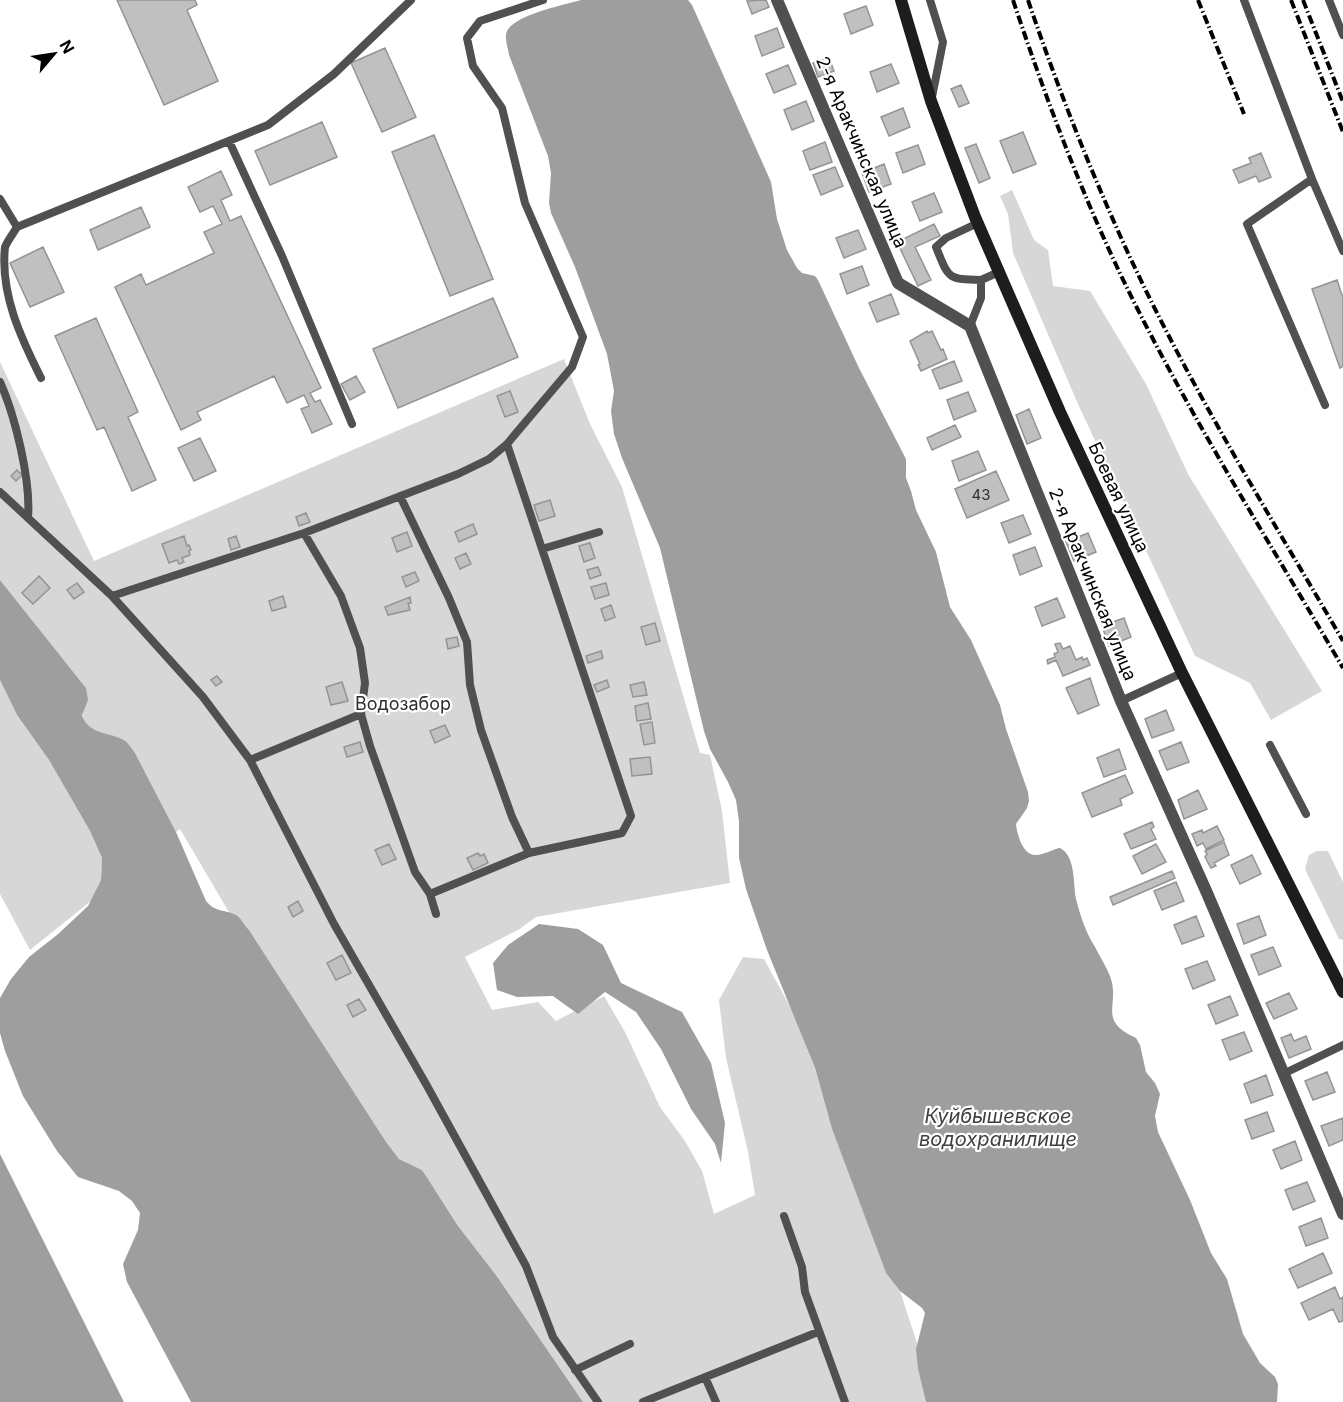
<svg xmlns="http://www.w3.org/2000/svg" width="1343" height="1402" viewBox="0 0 1343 1402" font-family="Inter,sans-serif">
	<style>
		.green { fill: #d7d7d7 }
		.water { fill: #9e9e9e }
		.building { fill: #c0c0c0; stroke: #949494; stroke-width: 1.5 }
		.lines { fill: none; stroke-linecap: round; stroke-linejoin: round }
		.service { stroke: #505050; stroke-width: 8 }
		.minor { stroke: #505050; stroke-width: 12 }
		.secondary { stroke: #1d1d1d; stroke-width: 12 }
		.rail { stroke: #000; stroke-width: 4; stroke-dasharray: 9 3 1.5 3; stroke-linecap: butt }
		.labels { text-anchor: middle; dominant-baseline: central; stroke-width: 4.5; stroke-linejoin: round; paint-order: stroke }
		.number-label { font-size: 15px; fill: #303030 }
		.street-label { font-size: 18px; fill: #000; stroke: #fff }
		.park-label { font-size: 18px; fill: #2e2e2e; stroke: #fff }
		.water-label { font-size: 20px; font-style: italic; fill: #3f3f3f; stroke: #fff }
	</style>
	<rect width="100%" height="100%" fill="#fff"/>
	<path class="green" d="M1012,190L1034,240L1048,250L1053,286L1090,291L1146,384L1188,474L1322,691L1271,720L1250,683L1195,656L1078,404L1013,253L1008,214L1000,196Z
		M564,359L590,424L622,487L700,753L710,755L722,811L730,883L536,917L518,930L465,957L492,1010L538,1002L556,1021L604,996L625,1032L660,1107L685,1141L702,1171L714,1214L755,1195L748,1152L726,1058L719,1000L743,957L764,959L793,1012L815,1069L832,1129L886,1273L900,1291L917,1343L918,1369L926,1402H583L496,1275L458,1226L428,1179L422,1170L399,1159L386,1143L249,930C244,924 239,915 230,914L180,829L176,832L135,753C131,747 128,742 122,739C110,733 86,734 83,716C81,708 85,696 86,688L0,580V362L94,561Z
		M0,680L17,715L49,760L90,831L102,858L101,880L91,901L30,950L0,894Z
		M1317,851H1328L1343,882V940L1339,939L1305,869L1309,855Z"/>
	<path class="water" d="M581,0H688L692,5L771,182L777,219L787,250L797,268L802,273L815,276L818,280L859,368L906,459V478L911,491L916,510L936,552L950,607L971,640L1000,705L1006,729L1028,792L1029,801L1027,808L1016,824C1017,834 1023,856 1036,855C1044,855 1053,849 1060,848C1076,856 1073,884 1076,899C1080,915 1086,933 1095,947C1100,957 1106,966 1110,976C1121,1005 1096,1020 1136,1038L1140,1045L1146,1072L1155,1083L1160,1094L1155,1116L1158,1132L1190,1200L1211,1253L1227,1279L1243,1334L1260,1363L1275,1377L1278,1384L1277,1402H926L918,1369L916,1349L925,1313L922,1308L900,1291L886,1273L832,1129L815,1068L767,950L746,889L739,858V821L736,800L728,782L710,749L704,731L660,548L622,458L614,434L611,411L614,391L607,354L575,267L551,213L549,203L551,173L548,156L509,55C508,48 504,38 507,31C515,15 563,5 581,0Z
		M0,580L86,688L88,700L82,715C88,734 107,732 122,739C128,742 131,747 135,753L176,832L206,901C216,913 224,909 236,915C241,918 245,926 249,930L386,1142L399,1159L422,1170L428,1179L458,1226L496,1275L583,1402H191L127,1282L123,1264L138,1230L140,1213L132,1201L119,1191L78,1177L57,1151L23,1096L5,1051L0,1033V998L11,979L29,957L57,935L88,906L101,880L102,858L90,831L49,760L17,715L0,680Z
		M539,924L578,929L603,945L621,983L682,1012L711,1063L725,1123L721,1163L715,1144L691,1109L661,1049L636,1012L605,992L578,1014L553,996L517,997L497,990L493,963L508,945Z
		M0,1154L124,1402H0Z"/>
	<path class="building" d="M117,0H195L197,5L187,10L218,81L164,105Z
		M766,0L769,7L752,14L747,1Z
		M866,6L873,25L851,34L844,14Z
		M777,28L784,47L762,56L755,36Z
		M385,48L416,117L382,132L351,63Z
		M829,58L834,71L818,77L813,63Z
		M891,64L899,83L877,92L870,72Z
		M788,65L796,84L774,93L766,74Z
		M961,85L969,103L959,107L951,89Z
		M806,101L814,121L792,130L784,110Z
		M903,108L910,127L889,136L881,117Z
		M322,122L337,157L270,185L255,151Z
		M1023,132L1036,164L1013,173L1000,141Z
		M434,135L493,279L450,296L392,152Z
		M825,142L832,162L810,170L803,151Z
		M976,144L990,178L979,183L965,148Z
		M918,145L925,164L903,173L896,153Z
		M1261,153L1271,177L1259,182L1256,176L1239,183L1233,170L1251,163L1249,158Z
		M884,164L891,184L869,192L862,173Z
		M835,167L843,186L821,195L813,175Z
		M221,171L232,195L221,200L230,221L241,216L321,388L310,393L315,402L320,400L332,424L312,433L301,409L309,406L304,395L287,403L274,376L197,412L201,420L181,430L115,287L141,274L146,285L214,253L204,232L222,224L213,206L200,212L188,187Z
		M934,193L942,212L920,221L912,202Z
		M141,207L150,227L98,250L90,230Z
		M934,224L940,236L915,247L931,280L918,286L897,242Z
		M858,230L866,249L844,258L836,238Z
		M43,247L64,292L30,307L10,263Z
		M862,266L869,285L847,294L840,274Z
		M1337,280L1343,298V366L1340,368L1312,289Z
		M891,294L899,314L877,322L869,303Z
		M493,298L518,357L398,408L373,349Z
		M96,318L138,412L128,417L156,480L132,491L104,427L97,430L55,336Z
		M927,331L928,333L932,331L941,350L943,349L947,359L921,371L918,365L920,364L910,341Z
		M954,361L962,381L940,389L932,370Z
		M356,376L365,392L350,400L341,384Z
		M510,391L518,412L505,417L497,396Z
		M968,392L976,411L954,420L947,400Z
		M1029,409L1041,438L1027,444L1016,415Z
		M955,425L961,437L932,450L927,438Z
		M200,438L216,471L194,481L178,448Z
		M978,451L986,470L959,481L952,461Z
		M17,470L22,475L16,481L11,476Z
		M996,471L1009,500L967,518L955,489Z
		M550,500L555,516L539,521L534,505Z
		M306,513L310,522L299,526L296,517Z
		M1023,515L1031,534L1009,543L1001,523Z
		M473,524L477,534L459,542L455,532Z
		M407,532L412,546L397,552L392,538Z
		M1088,533L1096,552L1074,561L1066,542Z
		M184,536L187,546L189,545L191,550L189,551L190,555L182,558L184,562L179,564L177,560L169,563L162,544Z
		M236,536L240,547L231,550L228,539Z
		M590,543L595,558L584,562L579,546Z
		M1035,547L1042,566L1020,575L1013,555Z
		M466,553L471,564L460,569L455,558Z
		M598,567L601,575L590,579L587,570Z
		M415,572L419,581L406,587L402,577Z
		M39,576L50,588L33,604L22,593Z
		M77,583L84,592L74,599L67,590Z
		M606,583L609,595L595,599L591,587Z
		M283,596L286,607L272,611L269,601Z
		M410,597L411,603H408L410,610L388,615L385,607Z
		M1057,598L1065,617L1042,626L1035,607Z
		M611,605L615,617L605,621L601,609Z
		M1124,618L1131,637L1109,646L1102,626Z
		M655,623L660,641L646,645L641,627Z
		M457,637L459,646L448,649L446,639Z
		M1060,643L1063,649L1070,646L1076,660L1082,657L1083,660L1087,658L1090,665L1063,676L1056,660L1048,664L1047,660L1055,657L1054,654L1058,652L1055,644Z
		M601,651L603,658L588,663L586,656Z
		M217,676L222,682L216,686L211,680Z
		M1090,678L1099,705L1078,714L1066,688Z
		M607,680L609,687L597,692L594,685Z
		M342,682L348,701L331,705L326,687Z
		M644,682L647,695L633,697L630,685Z
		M648,703L651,719L637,721L635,706Z
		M1166,710L1174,730L1152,738L1145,719Z
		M652,722L655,743L644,745L640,724Z
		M445,725L450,736L435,743L430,731Z
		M360,742L363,752L347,757L344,747Z
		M1181,742L1189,762L1167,770L1159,751Z
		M1119,749L1126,769L1104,777L1097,758Z
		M650,757L652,774L632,776L630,759Z
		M1125,775L1133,793L1120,799L1122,805L1092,817L1082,793Z
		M1198,790L1207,809L1184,819L1178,800Z
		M1152,822L1154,827L1151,829L1156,839L1131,849L1124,834Z
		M1217,826L1224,840L1206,849L1203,843L1197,846L1192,834L1202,830L1203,833Z
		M1224,842L1229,855L1214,863L1216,866L1211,868L1205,857L1207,854L1205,851Z
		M389,844L396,859L382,865L375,850Z
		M1156,844L1166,862L1142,874L1133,856Z
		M478,853L480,856L484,854L488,863L473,870L467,858Z
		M1252,855L1261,874L1240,884L1231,865Z
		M1172,871L1175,878L1113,905L1110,897Z
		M1176,882L1184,901L1162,910L1154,891Z
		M298,901L303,911L293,917L288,907Z
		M1196,916L1204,936L1182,944L1174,925Z
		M1259,916L1266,935L1244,944L1237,924Z
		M1273,947L1281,966L1259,975L1251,955Z
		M342,955L351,973L336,980L327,963Z
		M1207,961L1215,980L1193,989L1185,969Z
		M1289,993L1297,1009L1274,1019L1266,1003Z
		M1230,996L1238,1015L1216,1024L1208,1005Z
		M359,999L366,1010L353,1017L347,1005Z
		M1244,1032L1252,1051L1230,1060L1222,1040Z
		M1291,1034L1294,1041L1306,1036L1311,1049L1289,1058L1281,1038Z
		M1327,1072L1335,1092L1313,1100L1305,1081Z
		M1266,1075L1273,1095L1251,1103L1244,1084Z
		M1267,1112L1274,1131L1252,1139L1245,1120Z
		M1343,1118V1140L1329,1146L1321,1126Z
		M1295,1141L1302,1160L1281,1169L1273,1150Z
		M1307,1182L1315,1201L1293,1210L1285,1190Z
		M1321,1218L1328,1238L1306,1246L1299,1227Z
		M1323,1253L1332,1273L1298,1288L1289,1269Z
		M1335,1287L1340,1299L1343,1297V1321L1339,1322L1333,1309L1309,1320L1301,1303Z"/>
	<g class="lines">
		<path class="service" d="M930,0L943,42L932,97
			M1244,0L1312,179L1343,251
			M1329,0L1343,35
			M229,141L282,256L352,424
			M1312,179L1247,224L1325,405
			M0,199L17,227
			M978,223L946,238L936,247C949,279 947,279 981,280
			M970,326L981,298V280L999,272
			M41,378C21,338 0,294 5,247C8,240 13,234 17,227L268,125L334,74L411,0
			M0,382C15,415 31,481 28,517
			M0,492L112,596L203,697L250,760L334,924L426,1084L526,1266L553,1337L598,1402
			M400,496L449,598L467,642L470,685L481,730L512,817L529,853
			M304,533L341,596L360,648L365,683L361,714L370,746L415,872L430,894L436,914
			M542,549L599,532
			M112,596L304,533L458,474L489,459L507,444L572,367L583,337L525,203L502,108L473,66L467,38L480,21L543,0
			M1121,701L1182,673
			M1270,745L1306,814
			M250,760L361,714
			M430,894L529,853L622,833L631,816L507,444
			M1283,1074L1343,1045
			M784,1216L802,1267L805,1292L845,1402
			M575,1370L630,1344
			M705,1377L716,1402
			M643,1402L818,1332"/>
		<path class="minor" d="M777,0L898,283L970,326L1121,701L1207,893L1343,1214"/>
		<path class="secondary" d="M901,0L931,101L975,217L1060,412L1182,673L1343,992"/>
		<path class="rail" d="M1013,0C1048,105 1087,209 1137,308C1199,431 1273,548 1343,668
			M1028,0C1057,86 1090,170 1128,253C1190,387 1269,514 1343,641
			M1198,0L1244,114
			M1291,0L1343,132
			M1303,0L1343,102"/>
	</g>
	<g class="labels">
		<g class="number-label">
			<text x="981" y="494">43</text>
		</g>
		<g class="street-label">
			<text transform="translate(862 152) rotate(67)">2-я Аракчинская улица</text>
			<text transform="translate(1119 497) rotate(65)">Боевая улица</text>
			<text transform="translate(1093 584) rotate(68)">2-я Аракчинская улица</text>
		</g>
		<g class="park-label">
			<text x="403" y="703">Водозабор</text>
		</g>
		<g class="water-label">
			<text x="998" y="1116">Куйбышевское<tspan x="998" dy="23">водохранилище</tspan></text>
		</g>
	</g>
	<g transform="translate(54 54) rotate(61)" stroke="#ffffff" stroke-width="4.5" paint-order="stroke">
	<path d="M0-4.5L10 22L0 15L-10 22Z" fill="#000000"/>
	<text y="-9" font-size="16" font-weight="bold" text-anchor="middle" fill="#000000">N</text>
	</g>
</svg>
